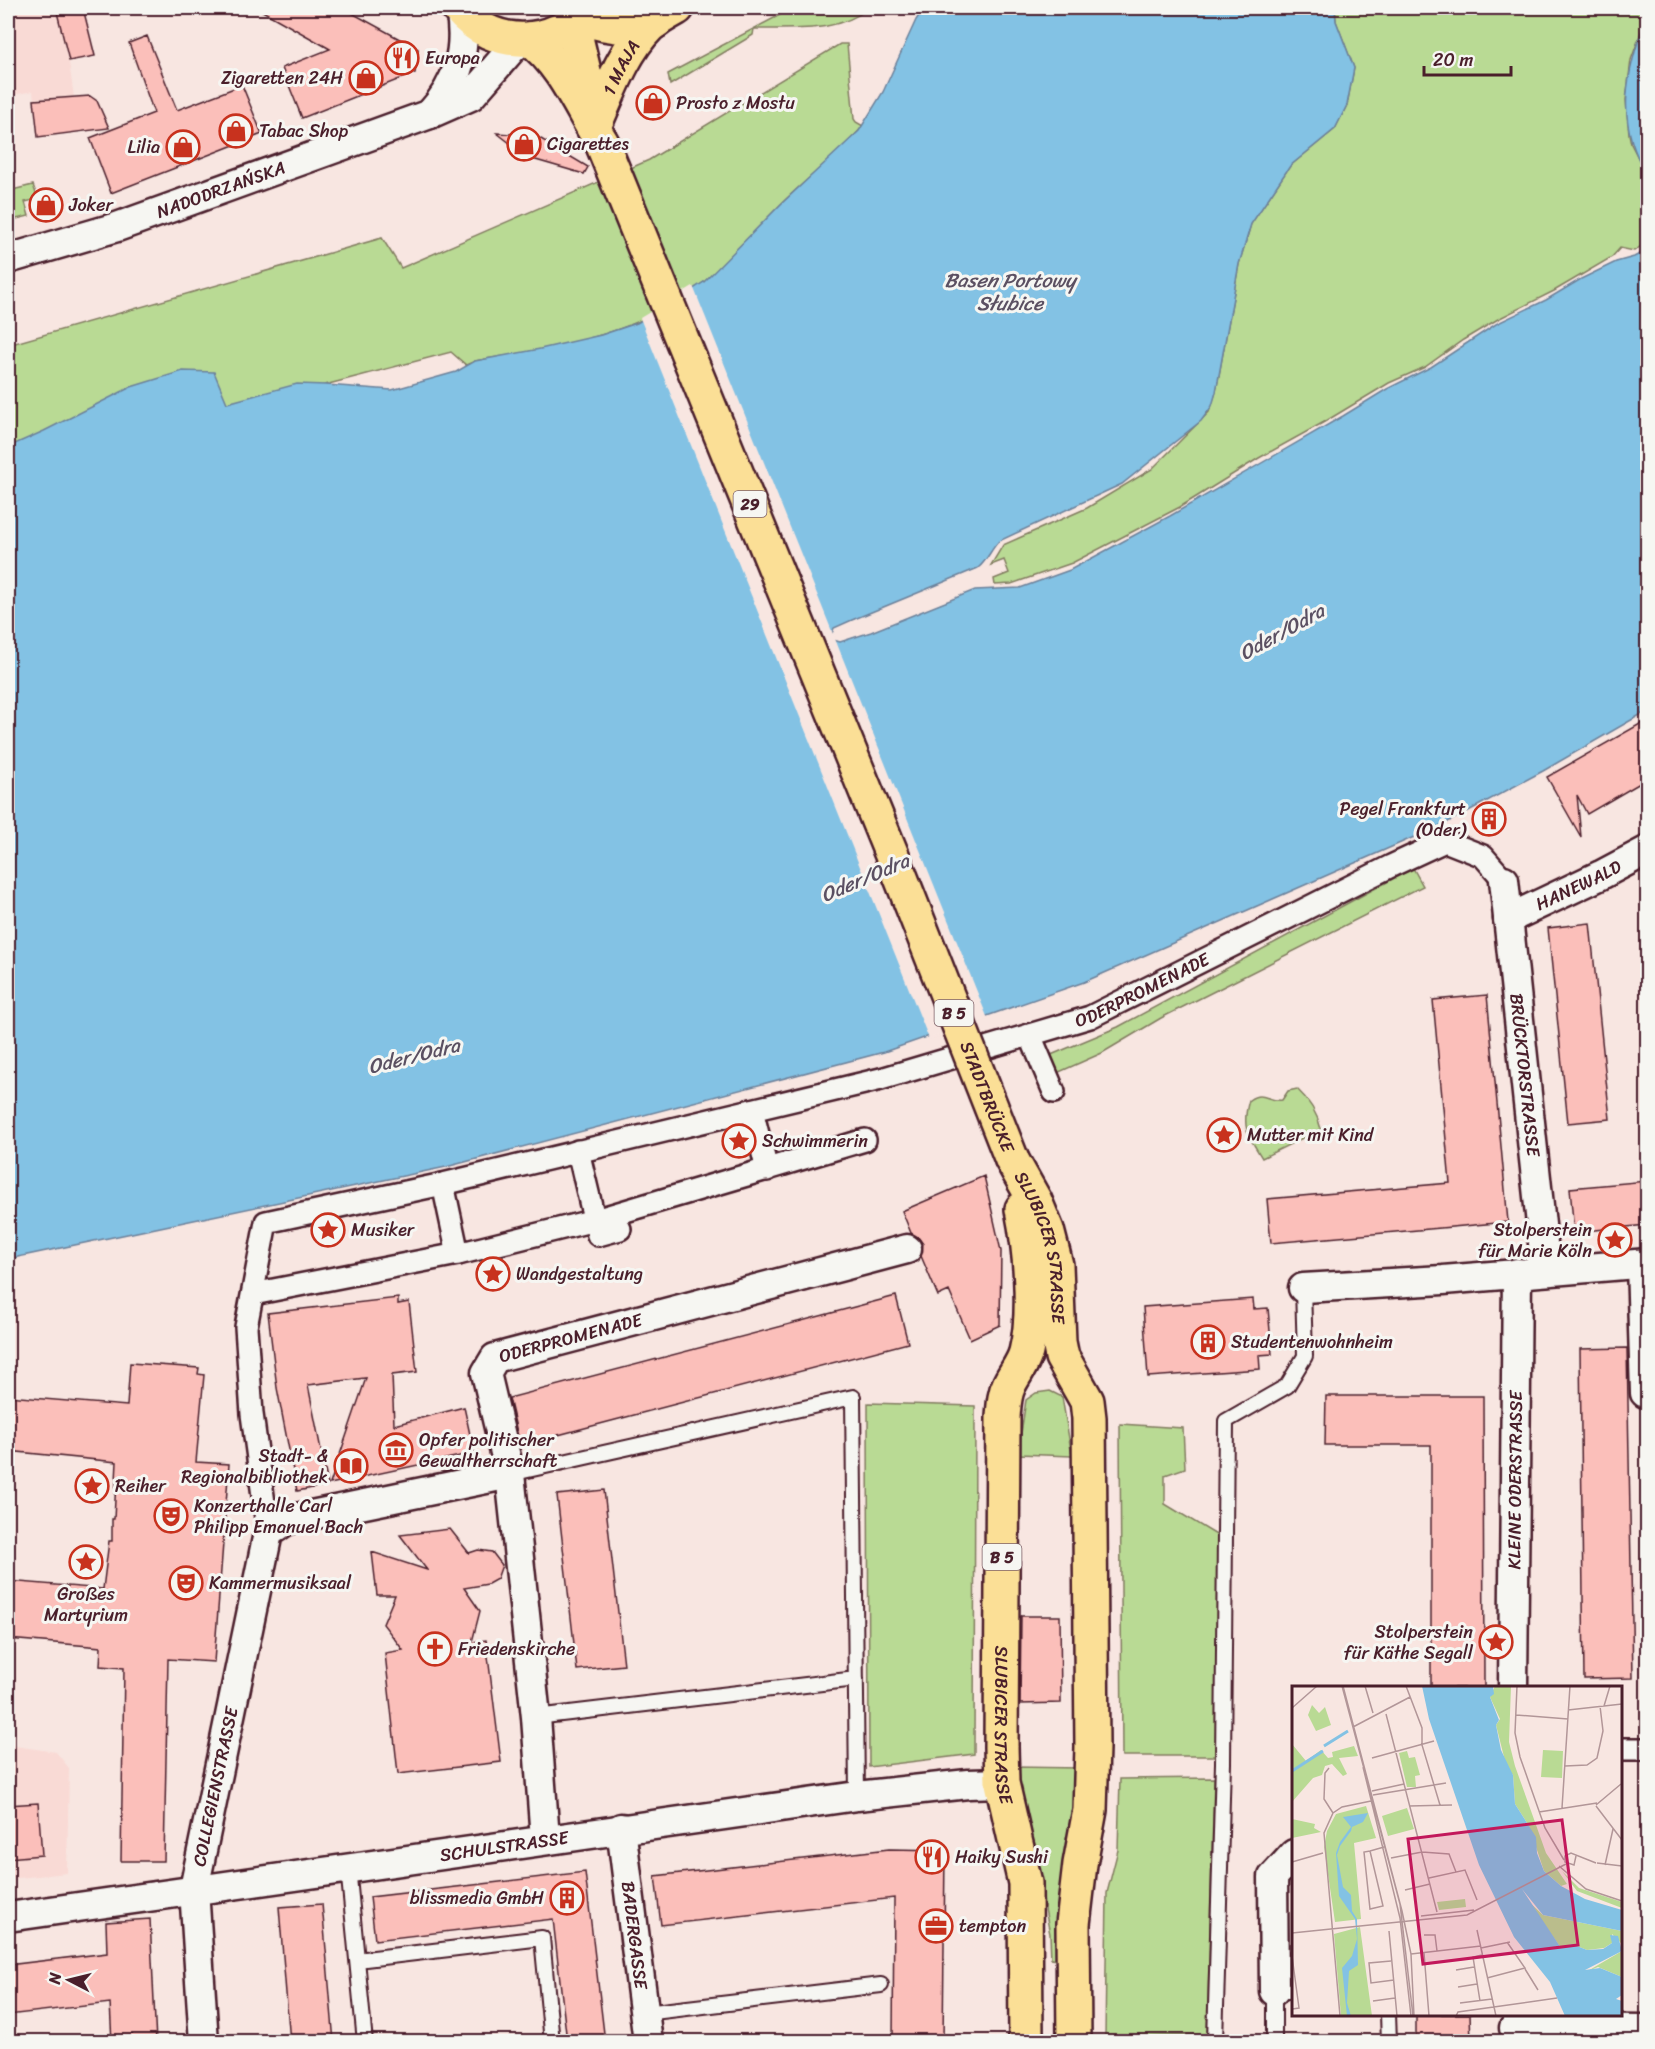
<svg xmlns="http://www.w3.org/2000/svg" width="1655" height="2049" viewBox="0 0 1655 2049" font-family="Sriracha,sans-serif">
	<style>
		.built { fill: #f9dad5 }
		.green { fill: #b9da94; stroke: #827c60; stroke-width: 1.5 }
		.water { fill: #83c2e4; stroke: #6c819a; stroke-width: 1.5 }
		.pier { fill: #f8e6e1 }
		.building { fill: #fbbfba; stroke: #4a1f2b; stroke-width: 1.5 }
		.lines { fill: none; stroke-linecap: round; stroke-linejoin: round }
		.service-casing { stroke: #4a1f2b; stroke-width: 18 }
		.pedestrian-casing { stroke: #4a1f2b; stroke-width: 26 }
		.minor-casing { stroke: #4a1f2b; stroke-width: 33 }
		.primary-casing { stroke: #4a1f2b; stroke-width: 38 }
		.service { stroke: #f6f6f2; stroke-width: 14 }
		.pedestrian { stroke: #f6f6f2; stroke-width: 21 }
		.minor { stroke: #f6f6f2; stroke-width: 28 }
		.primary { stroke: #fbdf96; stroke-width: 33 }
		.primary-bridge-casing { stroke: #4a1f2b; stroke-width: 38; stroke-linecap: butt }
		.primary-bridge { stroke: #fbdf96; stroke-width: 33 }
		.labels { text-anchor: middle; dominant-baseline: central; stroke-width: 6; stroke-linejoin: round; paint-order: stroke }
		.shield { fill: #f6f6f2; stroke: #7e6067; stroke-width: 1.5 }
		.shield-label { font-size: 16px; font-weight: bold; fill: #4a1f2b }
		.poi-label { font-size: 18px; fill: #4a1f2b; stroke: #f6f6f2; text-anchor: start }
		.street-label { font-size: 18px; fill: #4a1f2b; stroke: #f6f6f2 }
		.water-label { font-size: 20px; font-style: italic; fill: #5b5062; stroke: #f6f6f2 }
		.inset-river { fill: none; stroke: #83c2e4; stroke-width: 3 }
		.inset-road { fill: none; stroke: #b29698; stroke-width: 1.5 }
		.view { fill: #c2185b; fill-opacity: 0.15; stroke: #c2185b; stroke-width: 3 }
		.inset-edge { fill: none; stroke: #4a1f2b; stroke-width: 3 }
	</style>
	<rect width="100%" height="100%" fill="#f8e6e1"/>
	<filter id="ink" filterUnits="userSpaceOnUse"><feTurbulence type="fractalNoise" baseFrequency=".0167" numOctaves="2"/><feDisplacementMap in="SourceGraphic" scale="12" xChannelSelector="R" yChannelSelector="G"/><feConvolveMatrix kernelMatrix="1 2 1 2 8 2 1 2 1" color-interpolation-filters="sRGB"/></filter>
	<g filter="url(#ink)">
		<path class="built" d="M8,8H83L95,56L69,62L74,97L34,100L33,91L8,96Z
			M8,1745L56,1752L69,1768L67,1873L8,1879Z"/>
		<path class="green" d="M793,8H869C836,34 794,28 754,29L753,35L670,85L668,74Z
			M1335,8H1647V16L1631,60L1626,100L1629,134L1631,144L1647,175V242L1634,251L1620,248L1612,257L1554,291L1498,319L1463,340L1425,367L1389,383L1326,421L1259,458L1180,507L1072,563L1011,584L995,585L994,579L1009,573L1004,560L991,565L1003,545L1087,508L1152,469L1209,412L1216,392L1239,264L1251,224L1290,166L1335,129L1347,105L1354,68L1336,21Z
			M840,44H847L854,119L856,122L863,126C839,155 807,178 781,204C755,230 731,258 704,282C640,336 554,347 475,361L466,365L451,352L321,386L8,457V345L382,238L401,268L649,160Z
			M33,185L38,199L25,202L29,216L8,221V191Z
			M1413,868L1423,886L1161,1018L1102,1053L1057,1073L1051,1055L1118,1027Z
			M1297,1089C1310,1101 1317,1113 1321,1129L1262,1158C1248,1135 1241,1128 1249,1100C1263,1090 1268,1102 1282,1100L1288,1091Z
			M1050,1391L1062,1397L1072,1456L1018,1454L1026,1400L1036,1393Z
			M868,1403L975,1406L974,1754L869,1767Z
			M1120,1424L1183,1428L1185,1468L1165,1475V1504L1218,1536L1217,1756H1122Z
			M1013,1767L1080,1768L1057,1960L1051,1959L1050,1934L1039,1879L1035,1844L1021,1807Z
			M1214,1778L1207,2035L1105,2038L1107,1893L1118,1850L1120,1779Z"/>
		<path class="water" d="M924,8H1335L1336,21L1354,68L1347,105L1335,129L1290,166L1251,224L1239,264L1216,392L1212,406L1201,421L1122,484L999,541C991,549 987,561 978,568L852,620L834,628L830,639L840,642L871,632L975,590L1020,588L1070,570L1170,516L1343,416L1387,389L1431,367L1496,324L1546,300L1581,279L1616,262L1634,257L1647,250V711L1543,771L1446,823L1084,982L884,1052L446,1167L8,1259V447L44,431L131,387L183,371L214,372L227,403L297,384L326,385L392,390L456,372L475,361L540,349L601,335L637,323L678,299L704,282L781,204L859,131L883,92L916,20Z
			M1647,16V175C1614,122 1626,71 1647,16Z"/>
		<path class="pier" d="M693,286L988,1019L929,1039L640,318Z"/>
		<path class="building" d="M56,8H83L95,56L69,61Z
			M257,8H343L418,49L415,73L302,118L282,68L330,49Z
			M147,36L177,110L242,85L262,134L111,193L90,138L154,113L129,43Z
			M90,96L97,101L109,128L38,137L34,100Z
			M497,133L536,136L588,167L584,174L529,158Z
			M1647,720V779L1587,814L1577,795L1581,837L1547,777Z
			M1590,923L1610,1119L1568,1123L1548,928Z
			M1487,995L1508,1222L1271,1243L1267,1199L1450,1183L1433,1000Z
			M984,1176L1001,1251L1000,1325L970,1339L949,1291L938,1296L921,1256L923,1244L918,1237L911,1233L902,1211Z
			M1647,1181V1225L1574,1232L1570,1188Z
			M896,1296L908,1343L520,1445L509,1398Z
			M398,1298V1304L409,1302L417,1372L392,1375L394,1425L464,1407L474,1453L330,1484L366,1378L308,1385L328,1485L297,1491L277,1388L268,1313Z
			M1253,1299L1254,1309L1268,1308L1272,1354L1259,1355L1260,1369L1148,1377L1143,1307Z
			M1627,1348L1633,1678L1584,1679L1580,1349Z
			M130,1363L199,1368L198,1374L204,1375L196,1462L229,1464L214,1662L168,1659L164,1861H121L124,1668L100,1666L101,1647L8,1639V1581L103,1589L109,1541H112V1519H114L117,1462L8,1451V1396L127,1406Z
			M1326,1396H1483L1484,1688H1431V1445H1325Z
			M604,1490L624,1665L577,1670L557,1495Z
			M450,1529L469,1553L478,1550L492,1552L502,1565L497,1579L488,1584L464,1588L480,1611L472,1642L486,1640L501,1762L398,1774L385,1653L403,1650L383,1624L395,1595H377L372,1552L427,1570L400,1535Z
			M1021,1616H1060L1061,1703L1020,1704Z
			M38,1803L42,1855L8,1858V1805Z
			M889,1849L945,1850L943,2042H893L894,1898L661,1925L655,1876Z
			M585,1872L605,2042H567L553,1919L375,1940L370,1897Z
			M322,1904L334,2042H290L279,1907Z
			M150,1919L156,2042H112L110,2003L8,2015V1965L107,1953L106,1922Z
			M1416,2014H1470L1471,2042H1416Z"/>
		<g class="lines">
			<g class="service-casing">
				<path id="service" d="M510,1474L853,1397L857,1796
					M536,1717L856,1679
					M348,1867L365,2042
					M357,1960L542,1938L552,2042
					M645,2013L881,1985
					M1388,2014L1389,2042
					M1215,2042L1223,1763L1226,1421L1287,1386L1305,1356L1303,1288
					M1274,2042V1991H1294"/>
			</g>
			<g class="pedestrian-casing">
				<g id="pedestrian">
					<path d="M1030,1035L1054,1092"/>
					<path d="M752,1110L767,1170"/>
					<path d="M578,1151L598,1235L620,1229"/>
					<path d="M443,1184L458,1254"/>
					<path d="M253,1294L458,1254L595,1220L865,1140"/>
					<path id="s1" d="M268,1533L252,1414L246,1327L266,1222L443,1184L881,1079L1090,1017L1391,866L1445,841L1483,856L1504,880"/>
					<path d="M1620,1749H1648"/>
				</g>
			</g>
			<g class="minor-casing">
				<g id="minor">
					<path d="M430,114C458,83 468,50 460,9"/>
					<path id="s2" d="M8,259L117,227L430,114L471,96L511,50L522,40"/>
					<path id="s3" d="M1504,880L1546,1271"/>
					<path id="s4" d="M1508,919L1601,875L1648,850"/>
					<path d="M1641,1264L1645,1393H1648"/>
					<path d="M1303,1288L1443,1280L1648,1263"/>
					<path id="s5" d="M1513,1688L1517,1273"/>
					<path id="s6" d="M621,1828L648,2042"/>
					<path id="s7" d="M545,1839L536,1717L510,1474L486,1373L495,1358L907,1249"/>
					<path id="s8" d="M8,1917L857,1796L968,1784L1002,1783"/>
					<path d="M1274,1991L1273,1877L1294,1854"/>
					<path d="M1514,2028L1648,2029"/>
					<path id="s9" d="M204,2042L194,1889L268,1533L287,1520L510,1474"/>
				</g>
			</g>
			<g class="primary-casing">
				<g id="primary">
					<path d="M458,8C494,51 552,48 589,8"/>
					<path d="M580,17C604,26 632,30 656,21"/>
					<path d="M576,20L577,42L593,109"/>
					<path d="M529,39C562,62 581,109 602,143L896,865"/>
					<path id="s10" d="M596,122C610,90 624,51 649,26C657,19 668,13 677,8"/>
					<path id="s11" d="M1012,1160L1035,1201L1047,1230L1056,1265L1059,1342L1062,1357L1087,1401L1089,1418L1092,1747L1090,1810L1080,1864L1073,1924L1074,2042"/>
					<path id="s12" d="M1022,1209C1030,1249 1036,1313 1026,1352C1023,1364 1014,1374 1009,1385C1004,1395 1004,1406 1003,1417L1001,1747L1002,1783L1025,1883L1026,2042"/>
				</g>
			</g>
			<use href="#service" class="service"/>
			<use href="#pedestrian" class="pedestrian"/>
			<use href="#minor" class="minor"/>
			<use href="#primary" class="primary"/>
			<g class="primary-bridge-casing">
				<g id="primary-bridge">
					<path id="s13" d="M896,865L1012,1160"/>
				</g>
			</g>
			<use href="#primary-bridge" class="primary-bridge"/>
		</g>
	</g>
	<defs>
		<g id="restaurant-ring" transform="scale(1.725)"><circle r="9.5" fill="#f6f6f2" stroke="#c8321e" stroke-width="1.5"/><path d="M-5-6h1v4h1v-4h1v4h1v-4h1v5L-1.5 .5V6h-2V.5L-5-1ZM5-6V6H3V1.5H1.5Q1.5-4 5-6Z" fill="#c8321e"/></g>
		<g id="shop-ring" transform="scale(1.725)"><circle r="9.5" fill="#f6f6f2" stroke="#c8321e" stroke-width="1.5"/><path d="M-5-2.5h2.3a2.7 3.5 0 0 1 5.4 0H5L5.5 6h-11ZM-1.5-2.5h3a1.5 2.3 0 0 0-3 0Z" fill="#c8321e"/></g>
		<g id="building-ring" transform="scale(1.725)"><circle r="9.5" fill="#f6f6f2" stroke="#c8321e" stroke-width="1.5"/><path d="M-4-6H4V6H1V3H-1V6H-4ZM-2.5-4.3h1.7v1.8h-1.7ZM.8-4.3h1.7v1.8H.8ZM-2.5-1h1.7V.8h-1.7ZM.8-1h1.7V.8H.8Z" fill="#c8321e"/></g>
		<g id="sight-ring" transform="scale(1.725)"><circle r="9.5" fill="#f6f6f2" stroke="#c8321e" stroke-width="1.5"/><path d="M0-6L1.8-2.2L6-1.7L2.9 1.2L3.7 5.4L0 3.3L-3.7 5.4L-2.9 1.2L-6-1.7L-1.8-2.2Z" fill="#c8321e"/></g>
		<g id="museum-ring" transform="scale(1.725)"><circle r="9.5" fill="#f6f6f2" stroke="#c8321e" stroke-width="1.5"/><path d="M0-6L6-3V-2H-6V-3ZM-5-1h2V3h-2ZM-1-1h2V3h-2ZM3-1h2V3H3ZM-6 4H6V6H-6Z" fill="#c8321e"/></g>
		<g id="library-ring" transform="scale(1.725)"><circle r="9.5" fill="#f6f6f2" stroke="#c8321e" stroke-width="1.5"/><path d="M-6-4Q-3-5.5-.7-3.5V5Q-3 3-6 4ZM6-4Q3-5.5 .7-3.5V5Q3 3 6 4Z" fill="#c8321e"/></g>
		<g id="theatre-ring" transform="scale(1.725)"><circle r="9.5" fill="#f6f6f2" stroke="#c8321e" stroke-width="1.5"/><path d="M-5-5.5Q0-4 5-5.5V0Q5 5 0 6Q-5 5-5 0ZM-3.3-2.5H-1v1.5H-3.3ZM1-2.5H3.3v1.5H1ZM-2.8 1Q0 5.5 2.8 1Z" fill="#c8321e"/></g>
		<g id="church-ring" transform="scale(1.725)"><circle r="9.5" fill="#f6f6f2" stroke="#c8321e" stroke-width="1.5"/><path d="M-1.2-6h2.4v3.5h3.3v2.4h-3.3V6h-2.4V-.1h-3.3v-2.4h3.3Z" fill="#c8321e"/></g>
		<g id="office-ring" transform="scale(1.725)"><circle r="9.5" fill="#f6f6f2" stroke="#c8321e" stroke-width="1.5"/><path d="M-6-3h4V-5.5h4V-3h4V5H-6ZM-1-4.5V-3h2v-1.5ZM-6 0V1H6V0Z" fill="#c8321e"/></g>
	</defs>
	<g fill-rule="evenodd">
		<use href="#restaurant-ring" x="402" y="58"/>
		<use href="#shop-ring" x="366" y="78"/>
		<use href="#shop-ring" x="653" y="103"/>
		<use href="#shop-ring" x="236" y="131"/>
		<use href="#shop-ring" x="524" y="144"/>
		<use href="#shop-ring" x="183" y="147"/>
		<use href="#shop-ring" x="46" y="205"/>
		<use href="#building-ring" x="1489" y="819"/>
		<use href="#sight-ring" x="1224" y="1135"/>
		<use href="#sight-ring" x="739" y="1141"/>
		<use href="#sight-ring" x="328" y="1230"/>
		<use href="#sight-ring" x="1615" y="1240"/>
		<use href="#sight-ring" x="493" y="1274"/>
		<use href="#building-ring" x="1208" y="1342"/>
		<use href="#museum-ring" x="396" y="1450"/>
		<use href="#library-ring" x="351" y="1466"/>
		<use href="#sight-ring" x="92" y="1486"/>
		<use href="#theatre-ring" x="171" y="1516"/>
		<use href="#sight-ring" x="86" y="1562"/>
		<use href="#theatre-ring" x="186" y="1583"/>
		<use href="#sight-ring" x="1496" y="1642"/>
		<use href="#church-ring" x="435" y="1649"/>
		<use href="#restaurant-ring" x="932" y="1857"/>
		<use href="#building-ring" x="567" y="1898"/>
		<use href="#office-ring" x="936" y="1926"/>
	</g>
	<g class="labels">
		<g class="shield">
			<rect x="733.5" y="491" width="33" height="26" rx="4.5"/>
			<rect x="934.5" y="1000" width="39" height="26" rx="4.5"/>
			<rect x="982.5" y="1544" width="39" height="26" rx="4.5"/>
		</g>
		<g class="shield-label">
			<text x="750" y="504">29</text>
			<text x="954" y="1013">B 5</text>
			<text x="1002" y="1557">B 5</text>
		</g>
		<g class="poi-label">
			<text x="425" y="58">Europa</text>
			<text x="343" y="78" text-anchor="end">Zigaretten 24H</text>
			<text x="676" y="103">Prosto z Mostu</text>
			<text x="259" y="131">Tabac Shop</text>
			<text x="547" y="144">Cigarettes</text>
			<text x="160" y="147" text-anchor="end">Lilia</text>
			<text x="69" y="205">Joker</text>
			<text x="1466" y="809" text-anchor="end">Pegel Frankfurt<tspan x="1466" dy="21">(Oder)</tspan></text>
			<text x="1247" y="1135">Mutter mit Kind</text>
			<text x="762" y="1141">Schwimmerin</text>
			<text x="351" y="1230">Musiker</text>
			<text x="1592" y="1230" text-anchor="end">Stolperstein<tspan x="1592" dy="21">für Marie Köln</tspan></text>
			<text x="516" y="1274">Wandgestaltung</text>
			<text x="1231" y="1342">Studentenwohnheim</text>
			<text x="419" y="1440">Opfer politischer<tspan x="419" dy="21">Gewaltherrschaft</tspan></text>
			<text x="328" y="1456" text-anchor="end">Stadt- &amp;<tspan x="328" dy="21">Regionalbibliothek</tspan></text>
			<text x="115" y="1486">Reiher</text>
			<text x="194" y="1506">Konzerthalle Carl<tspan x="194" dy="21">Philipp Emanuel Bach</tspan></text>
			<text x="209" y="1583">Kammermusiksaal</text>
			<text x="86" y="1594" text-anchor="middle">Großes<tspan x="86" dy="21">Martyrium</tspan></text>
			<text x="1473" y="1632" text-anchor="end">Stolperstein<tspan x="1473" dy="21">für Käthe Segall</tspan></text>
			<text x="458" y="1649">Friedenskirche</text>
			<text x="955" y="1857">Haiky Sushi</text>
			<text x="544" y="1898" text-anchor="end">blissmedia GmbH</text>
			<text x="959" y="1926">tempton</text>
		</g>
		<g class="street-label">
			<text stroke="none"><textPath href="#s10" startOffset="60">1 MAJA</textPath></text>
			<text stroke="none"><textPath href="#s2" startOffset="224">NADODRZAŃSKA</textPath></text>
			<text stroke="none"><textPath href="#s4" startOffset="78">HANEWALD</textPath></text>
			<text stroke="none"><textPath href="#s1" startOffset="1222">ODERPROMENADE</textPath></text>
			<text stroke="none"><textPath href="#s3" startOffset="196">BRÜCKTORSTRASSE</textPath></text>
			<text stroke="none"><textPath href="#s13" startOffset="249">STADTBRÜCKE</textPath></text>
			<text stroke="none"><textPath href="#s11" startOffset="94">SLUBICER STRASSE</textPath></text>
			<text stroke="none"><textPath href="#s7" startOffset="566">ODERPROMENADE</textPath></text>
			<text stroke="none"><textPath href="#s5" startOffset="208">KLEINE ODERSTRASSE</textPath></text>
			<text stroke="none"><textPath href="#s12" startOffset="522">SLUBICER STRASSE</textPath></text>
			<text stroke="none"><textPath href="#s9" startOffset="258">COLLEGIENSTRASSE</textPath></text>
			<text stroke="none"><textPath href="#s8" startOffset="501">SCHULSTRASSE</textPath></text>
			<text stroke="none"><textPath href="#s6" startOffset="108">BADERGASSE</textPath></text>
		</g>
		<g class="water-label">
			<text x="1010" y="280">Basen Portowy<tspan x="1010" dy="23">Słubice</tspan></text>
			<text transform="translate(1282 632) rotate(-29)">Oder/Odra</text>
			<text transform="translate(865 878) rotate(-23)">Oder/Odra</text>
			<text transform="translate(414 1056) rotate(-14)">Oder/Odra</text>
		</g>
	</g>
	<g transform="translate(1292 1686)">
		<rect width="330" height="330" fill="#f8e6e1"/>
		<path d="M203,0H219L217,56L223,80L254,167L275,198L269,200L252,185L237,140L223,118L221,89L215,83L204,39L208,33L198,11ZM20,19L27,27L33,21L39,39L24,45L16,29ZM0,58L14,75L29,64L36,72L41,71L40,66L62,60L66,70L47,72L55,88L51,90L40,78L33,80L30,89L21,92L0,116ZM251,64L271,65L270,92L249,91ZM115,65L117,72L123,71L128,89L123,90L124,101H115L107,67ZM74,120L84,152L62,157L69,233L43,236L32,161L35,145L44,128ZM115,122L122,143L96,150L90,130ZM0,133L23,138L22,142L29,146L0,152ZM270,185L287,202L330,216V222L285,205ZM173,213L174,221L147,224L145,216ZM236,215L251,229L330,245V258L320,248V257L312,262L295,264L280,258L269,262ZM68,241L80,330H49L42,248ZM330,265V291L306,281L294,286Z" fill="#b9da94"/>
		<path d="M130,0H201L202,8L198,11L207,34L204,39L209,64L221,89L223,118L244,151L245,167L252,185L269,200L293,213L330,224V245L251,229L230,203L269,262L280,258L295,264L311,263L320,257L318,249L326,250L330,265L293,284L308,282L330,291V309L324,313L330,315V330H273L258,296L222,251L187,179L137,33ZM76,127L71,136L60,141L59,145L48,160L45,169L51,201L59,209L60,225L65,233L66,279L57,285L55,317L59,330H55L50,282L60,270L65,253L63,233L47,210L44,167L48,156L59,141L51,131Z" fill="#83c2e4"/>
		<path class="inset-river" d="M32,60L56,45M0,85L31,65"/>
		<path class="inset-road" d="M50,0L108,218L121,330M51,0L110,225L119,268L122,330M73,0L81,27M114,0L130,42V59L148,119M225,0L223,47L228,71L253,142L272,174M312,20L318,0M0,22L25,0M276,24L330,18M94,28L145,226M224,29L276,33M61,41L118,11M80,72L142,55M273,80L295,79L305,72L311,45L308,20M71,81L108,232L119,330M37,82L33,87L32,113L41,127M330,87V108M80,105L112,98M81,109L154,97M304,119L329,98M117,120L160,119M304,120L330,154M270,122L278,0M247,126L305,117M78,165L91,220L78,223L72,166L78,165L92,161M284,170L282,179L273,176V170L279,167L304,177M99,172L130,166L157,168L164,186M0,176L31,167M305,177L330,180M313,179L321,143M267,180L294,203L330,215M137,192L173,184L185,214M113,204L138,198M129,230L182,224M185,244L204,330M97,245L105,330M0,247L175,229L274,178M132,249H143L145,265M189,262L218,256M132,267L137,330M119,268L189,260M0,270L7,322L0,323M99,275L77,277L79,297L102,294M233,283L246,304M164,284L182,281M195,292L233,282L215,256M166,301L185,298M81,315L103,312M188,315L181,271L190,269M168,317L200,313M48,330L32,147L41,127L50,121L79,115M164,330L166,326L265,312"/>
		<path class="view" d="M270,134L286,259L131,278L116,153Z"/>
		<rect width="330" height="330" class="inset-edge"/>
	</g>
	<rect width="1655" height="2049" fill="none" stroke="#f6f6f2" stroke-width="30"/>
	<rect x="15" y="15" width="1625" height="2019" fill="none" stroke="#4a1f2b" stroke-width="2" filter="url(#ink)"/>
	<g transform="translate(69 1980) rotate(277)" stroke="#f6f6f2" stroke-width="4.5" paint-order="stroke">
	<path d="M0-4.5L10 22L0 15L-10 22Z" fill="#4a1f2b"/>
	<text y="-9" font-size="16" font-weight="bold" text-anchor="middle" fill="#4a1f2b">N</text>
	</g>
	<path d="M1424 66v9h87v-9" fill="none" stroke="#4a1f2b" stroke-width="3"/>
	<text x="1433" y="66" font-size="18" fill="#4a1f2b" stroke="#f6f6f2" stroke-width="4.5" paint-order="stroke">20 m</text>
</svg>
